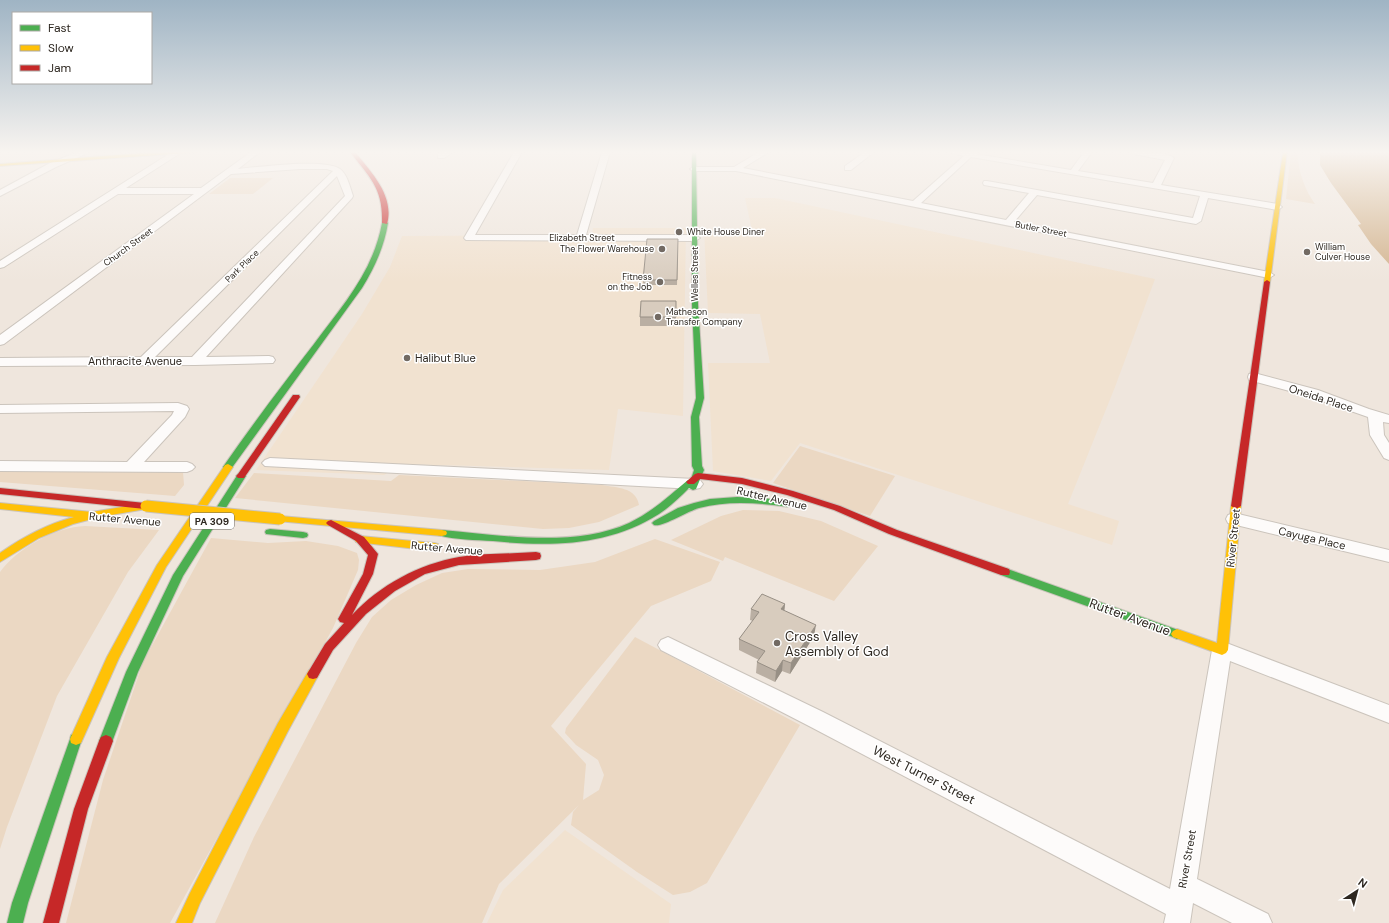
<svg xmlns="http://www.w3.org/2000/svg" width="1389" height="923" viewBox="0 0 1389 923" font-family="'DM Sans',sans-serif">
	<style>
		.built { fill: #f1e2d0 }
		.green { fill: #ebd8c3 }
		.water { fill: #d3b48f }
		.lines { fill: none; stroke-linecap: round; stroke-linejoin: round }
		.street-casing { stroke: #cbc4bc; stroke-width: 2 }
		.fast-casing { stroke: #cbc4bc; stroke-width: 2 }
		.slow-casing { stroke: #cbc4bc; stroke-width: 2 }
		.jam-casing { stroke: #cbc4bc; stroke-width: 2 }
		.street { fill: #fdfbfa; fill-rule: evenodd }
		.fast { fill: #4caf50; fill-rule: evenodd }
		.slow { fill: #ffc107; fill-rule: evenodd }
		.jam { fill: #c62828; fill-rule: evenodd }
		.slow-bridge-casing { stroke: #cbc4bc; stroke-width: 13; stroke-linecap: butt }
		.slow-bridge { stroke: #ffc107; stroke-width: 11 }
		.wall { fill: #baafa3 }
		.shaded-wall { fill: #978f85 }
		.building { fill: #d8ccbe; stroke: #978f85 }
		.poi-dot { fill: #726a63; stroke: #fff; stroke-width: 1.5 }
		.labels { text-anchor: middle; dominant-baseline: central; stroke-width: 3; stroke-linejoin: round; paint-order: stroke }
		.far-street-label { font-size: 9px; fill: #2e2821; stroke: #fff }
		.far-poi-label { font-size: 9px; fill: #2e2821; stroke: #fff; text-anchor: start }
		.shield { fill: #fff; stroke: #6d6864; stroke-width: 1 }
		.shield-label { font-size: 10px; font-weight: bold; fill: #2e2821 }
		.poi-label { font-size: 11px; fill: #2e2821; stroke: #fff; text-anchor: start }
		.street-label { font-size: 11px; fill: #2e2821; stroke: #fff }
		.near-street-label { font-size: 13px; fill: #2e2821; stroke: #fff }
		.near-poi-label { font-size: 13px; fill: #2e2821; stroke: #fff; text-anchor: start }
	</style>
	<rect width="100%" height="100%" fill="#efe6dd"/>
	<path class="built" d="M745,198H775L1155,279L1115,387L1068,504L1119,521L1112,545L800,443L771,481L713,471L708,363H770L760,314L708,313L704,229L752,230Z
		M593,228H686L683,416L618,409L609,470L403,464L384,475L256,470L362,314L390,267L402,236L592,235Z
		M565,830L671,904L669,923H487L503,890Z"/>
	<path class="green" d="M1291,152H1298C1297,169 1305,190 1315,204L1286,199Z
		M230,178H273L253,194H209Z
		M800,446L895,476L870,516L773,483Z
		M0,468L183,472L184,485L175,496L0,482Z
		M254,473L391,481L399,475L602,485C617,488 636,487 639,505L599,522L569,528L543,529L235,498Z
		M743,510L779,511L821,521L878,546L834,601L725,557L723,561L671,540L721,516Z
		M85,526L159,530L128,572L57,696L7,827L0,849V572C17,548 56,527 85,526Z
		M211,538L268,543L306,541L338,546L357,553L359,560L358,570L333,628L170,923H66L103,780L143,662Z
		M655,539L720,562L711,581L651,606L551,726L586,764L583,800L599,790L604,775L598,760L576,745L565,733L566,728L635,637L800,725L707,883L690,892L673,895L637,872L571,825L573,812L579,805L499,884L482,923H215L254,837L356,643L372,617L391,600L416,585L442,573L468,569L540,570L595,562Z"/>
	<path class="water" d="M1320,152H1389V264L1371,244L1358,225L1361,224L1331,183L1320,165Z"/>
	<g class="lines">
		<g class="street-casing">
			<path id="street" d="M78,152H90L56,167L0,196V190L50,163Z
				M172,152H182L126,188H201L251,152H260L238,169C258,167 326,158 340,169C347,174 350,187 353,196L352,198L206,357L269,356L273,357L275,360L273,363L195,365L0,366V358L141,357L333,171L327,169H300L231,174L4,344L0,345V335L194,194H118L4,267L0,268V261ZM337,176L345,196L192,357H155Z
				M442,152H453L444,158H438V154Z
				M514,152H522L475,235H577L602,152H610L586,235H695L700,238L695,241L466,240L464,238Z
				M759,152H769L743,168L913,201L964,156L949,152H977L976,154L1071,170L1084,152H1092L1078,171L1153,183L1165,160L1134,154L1130,152C1142,152 1165,151 1174,158L1161,185L1278,204L1282,207L1278,210L1208,198L1201,221L1196,224L1037,195L1014,222L1269,272L1274,275L1269,278L736,171H694L690,169L694,167H734ZM971,157L1200,196L1193,218L987,181H984L983,183L984,185L1029,193L1006,220L921,203Z
				M865,152H874L851,170H845V166Z
				M1254,373L1318,390L1369,409L1389,415V423L1383,422L1384,435L1389,443V460L1384,458L1370,435L1368,417L1308,396L1249,380L1248,377L1249,374Z
				M178,403L187,406L189,409L185,417L144,462H187L192,464L195,467L192,470L187,472L0,471V461L127,462L172,415L174,411L0,413V405Z
				M270,458L695,479L700,480L703,484L700,488L695,489L265,466L262,463L265,460Z
				M1234,513L1389,550V562L1228,523L1226,519L1228,515Z
				M668,637L823,712L1170,889L1212,650L1215,644L1222,642L1229,644L1389,705V723L1230,661L1197,879L1268,914L1272,923H1232L1193,903L1190,923H1164L1166,914L809,726L661,650L658,645L661,640Z"/>
		</g>
		<g class="fast-casing">
			<path id="fast" d="M692,152H696L698,304L704,398L699,417L702,466L704,470L696,489L693,490L689,488C680,497 670,507 659,514C609,546 550,547 493,541C476,540 455,540 438,535L437,533L438,531L442,530C500,535 574,548 629,523C652,512 669,496 688,480L691,479L694,470L692,466L691,417L696,398L692,304Z
				M385,221L388,223C384,247 375,267 362,288L231,469H225L223,467C252,425 283,384 314,344C343,305 373,272 382,223Z
				M241,473L246,476L183,576L138,672L111,745L106,747L101,745L99,741L126,672L173,575L238,474Z
				M737,497L763,498L792,502L794,504L789,507C759,503 729,500 699,508C688,511 661,528 654,525L652,523L654,521L678,508L694,503L710,499Z
				M270,529L303,532L307,533L308,535L307,537L303,538L266,534L265,532L266,530Z
				M1005,568L1181,631L1183,634L1181,637L1177,639L1173,637L1001,575L1000,572L1001,569Z
				M76,733L81,735L82,739L28,903L23,923H7L12,903L70,739L71,735Z"/>
		</g>
		<g class="slow-casing">
			<path id="slow" d="M155,152H201L0,166V164Z
				M1283,152H1287L1270,282L1267,284L1264,282Z
				M228,464L233,467L166,567L119,658L81,743L76,745L71,743L70,739L107,657L157,565L225,465Z
				M0,503L92,512L146,503L151,506L146,509L105,516L97,519H92L73,524L39,538L0,562V553C23,537 47,524 74,517L0,509Z
				M1236,503L1241,506L1228,650L1226,653L1222,655L1173,637L1171,634L1173,631L1177,629L1217,643L1231,506Z
				M280,516L442,530L446,531L447,533L446,535L442,536L277,521L275,519L277,517Z
				M360,536L434,543L438,544L439,547L438,550L434,551L356,542L355,540L356,538Z
				M313,669L317,670L319,674L288,731L200,903L192,923H176L190,893L278,723L309,670Z"/>
		</g>
		<g class="jam-casing">
			<path id="jam" d="M350,152H355C371,172 395,196 387,224L382,223C383,188 370,178 350,152Z
				M1267,280L1270,282L1241,506L1236,509L1231,506L1264,282Z
				M293,395H299L300,397L244,478H238L236,476L238,474Z
				M698,473L742,478L793,491L840,506L897,530L1009,569L1010,572L1009,575H1001L889,534L834,510L787,495L742,484L700,479L694,484H688L686,482L695,474Z
				M0,488L145,503L150,506L145,509L0,494Z
				M331,520L364,537L378,554L373,574L352,615C380,585 419,564 459,557C484,553 511,554 536,552L540,553L541,556L540,559L536,560L459,565L425,574L395,591L366,614L333,650L317,678L313,679L309,678L307,674L325,644L344,623L340,622L338,619L363,574L368,555L356,541L328,525L326,523L328,521Z
				M106,735L111,737L113,741L88,809L59,923H43L74,809L99,741L101,737Z"/>
		</g>
		<use href="#street" class="street"/>
		<use href="#fast" class="fast"/>
		<use href="#slow" class="slow"/>
		<use href="#jam" class="jam"/>
		<g class="slow-bridge-casing">
			<path id="slow-bridge" d="M146,506L280,519"/>
		</g>
		<use href="#slow-bridge" class="slow-bridge"/>
	</g>
	<path class="wall" d="M678,239L677,285H643V280Z
		M676,301V326H640V317Z
		M785,604L784,611L814,636L790,674L782,671L775,682L756,673L757,662L759,660L739,650V639L753,621L750,620L751,609Z"/>
	<path class="shaded-wall" d="M785,604L784,614L781,609Z
		M816,625L814,636L790,674L791,663Z
		M783,660L782,671L775,682L776,671Z"/>
	<path class="building" d="M647,239H678L677,280H643Z
		M641,301H676V317H640Z
		M762,594L785,604L781,609L816,625L791,663L783,660L776,671L757,662L765,651L739,639L759,612L751,609Z"/>
	<linearGradient id="sky" x2="0" y2="1"><stop stop-color="#9fb4c4"/><stop offset="0.54" stop-color="#f8f4f0"/><stop offset="1" stop-color="#f8f4f0" stop-opacity="0"/></linearGradient>
	<rect width="1389" height="282" fill="url(#sky)"/>
	<g class="poi-dot">
		<circle cx="679" cy="232" r="4"/>
		<circle cx="662" cy="249" r="4"/>
		<circle cx="1307" cy="252" r="4"/>
		<circle cx="660" cy="282" r="4"/>
		<circle cx="658" cy="317" r="4"/>
		<circle cx="407" cy="358" r="4"/>
		<circle cx="777" cy="643" r="4"/>
	</g>
	<g class="labels">
		<g class="far-street-label">
			<text transform="translate(1041 229) rotate(11)">Butler Street</text>
			<text x="582" y="238">Elizabeth Street</text>
			<text transform="translate(128 247) rotate(-36)">Church Street</text>
			<text transform="translate(242 266) rotate(-44)">Park Place</text>
			<text transform="translate(695 274) rotate(-90)">Welles Street</text>
		</g>
		<g class="far-poi-label">
			<text x="687" y="232">White House Diner</text>
			<text x="1315" y="247">William<tspan x="1315" dy="10">Culver House</tspan></text>
			<text x="654" y="249" text-anchor="end">The Flower Warehouse</text>
			<text x="652" y="277" text-anchor="end">Fitness<tspan x="652" dy="10">on the Job</tspan></text>
			<text x="666" y="312">Matheson<tspan x="666" dy="10">Transfer Company</tspan></text>
		</g>
		<rect class="shield" x="190" y="513" width="44" height="16" rx="3"/>
		<g class="shield-label">
			<text x="212" y="521">PA 309</text>
		</g>
		<g class="poi-label">
			<text x="415" y="358">Halibut Blue</text>
		</g>
		<g class="street-label">
			<text x="135" y="361">Anthracite Avenue</text>
			<text transform="translate(1321 398) rotate(18)">Oneida Place</text>
			<text transform="translate(772 498) rotate(13)">Rutter Avenue</text>
			<text transform="translate(125 519) rotate(5)">Rutter Avenue</text>
			<text transform="translate(1233 538) rotate(-84)">River Street</text>
			<text transform="translate(1312 538) rotate(13)">Cayuga Place</text>
			<text transform="translate(447 548) rotate(5)">Rutter Avenue</text>
			<text transform="translate(1187 859) rotate(-80)">River Street</text>
		</g>
		<g class="near-street-label">
			<text transform="translate(1130 617) rotate(20)">Rutter Avenue</text>
			<text transform="translate(924 775) rotate(27)">West Turner Street</text>
		</g>
		<g class="near-poi-label">
			<text x="785" y="636">Cross Valley<tspan x="785" dy="15">Assembly of God</tspan></text>
		</g>
	</g>
	<rect x="12" y="12" width="140" height="72" fill="#ffffff" stroke="#aba9a6"/>
	<rect x="20" y="25" width="20" height="6" fill="#4caf50" stroke="#aba9a6"/>
	<text x="48" y="32" font-size="12" fill="#2e2821">Fast</text>
	<rect x="20" y="45" width="20" height="6" fill="#ffc107" stroke="#aba9a6"/>
	<text x="48" y="52" font-size="12" fill="#2e2821">Slow</text>
	<rect x="20" y="65" width="20" height="6" fill="#c62828" stroke="#aba9a6"/>
	<text x="48" y="72" font-size="12" fill="#2e2821">Jam</text>
	<g transform="translate(1357 891) rotate(36)" stroke="#ffffff" stroke-width="3" paint-order="stroke">
	<path d="M0-3L7 15L0 10L-7 15Z" fill="#2e2821"/>
	<text y="-6" font-size="11" font-weight="bold" text-anchor="middle" fill="#2e2821">N</text>
	</g>
</svg>
